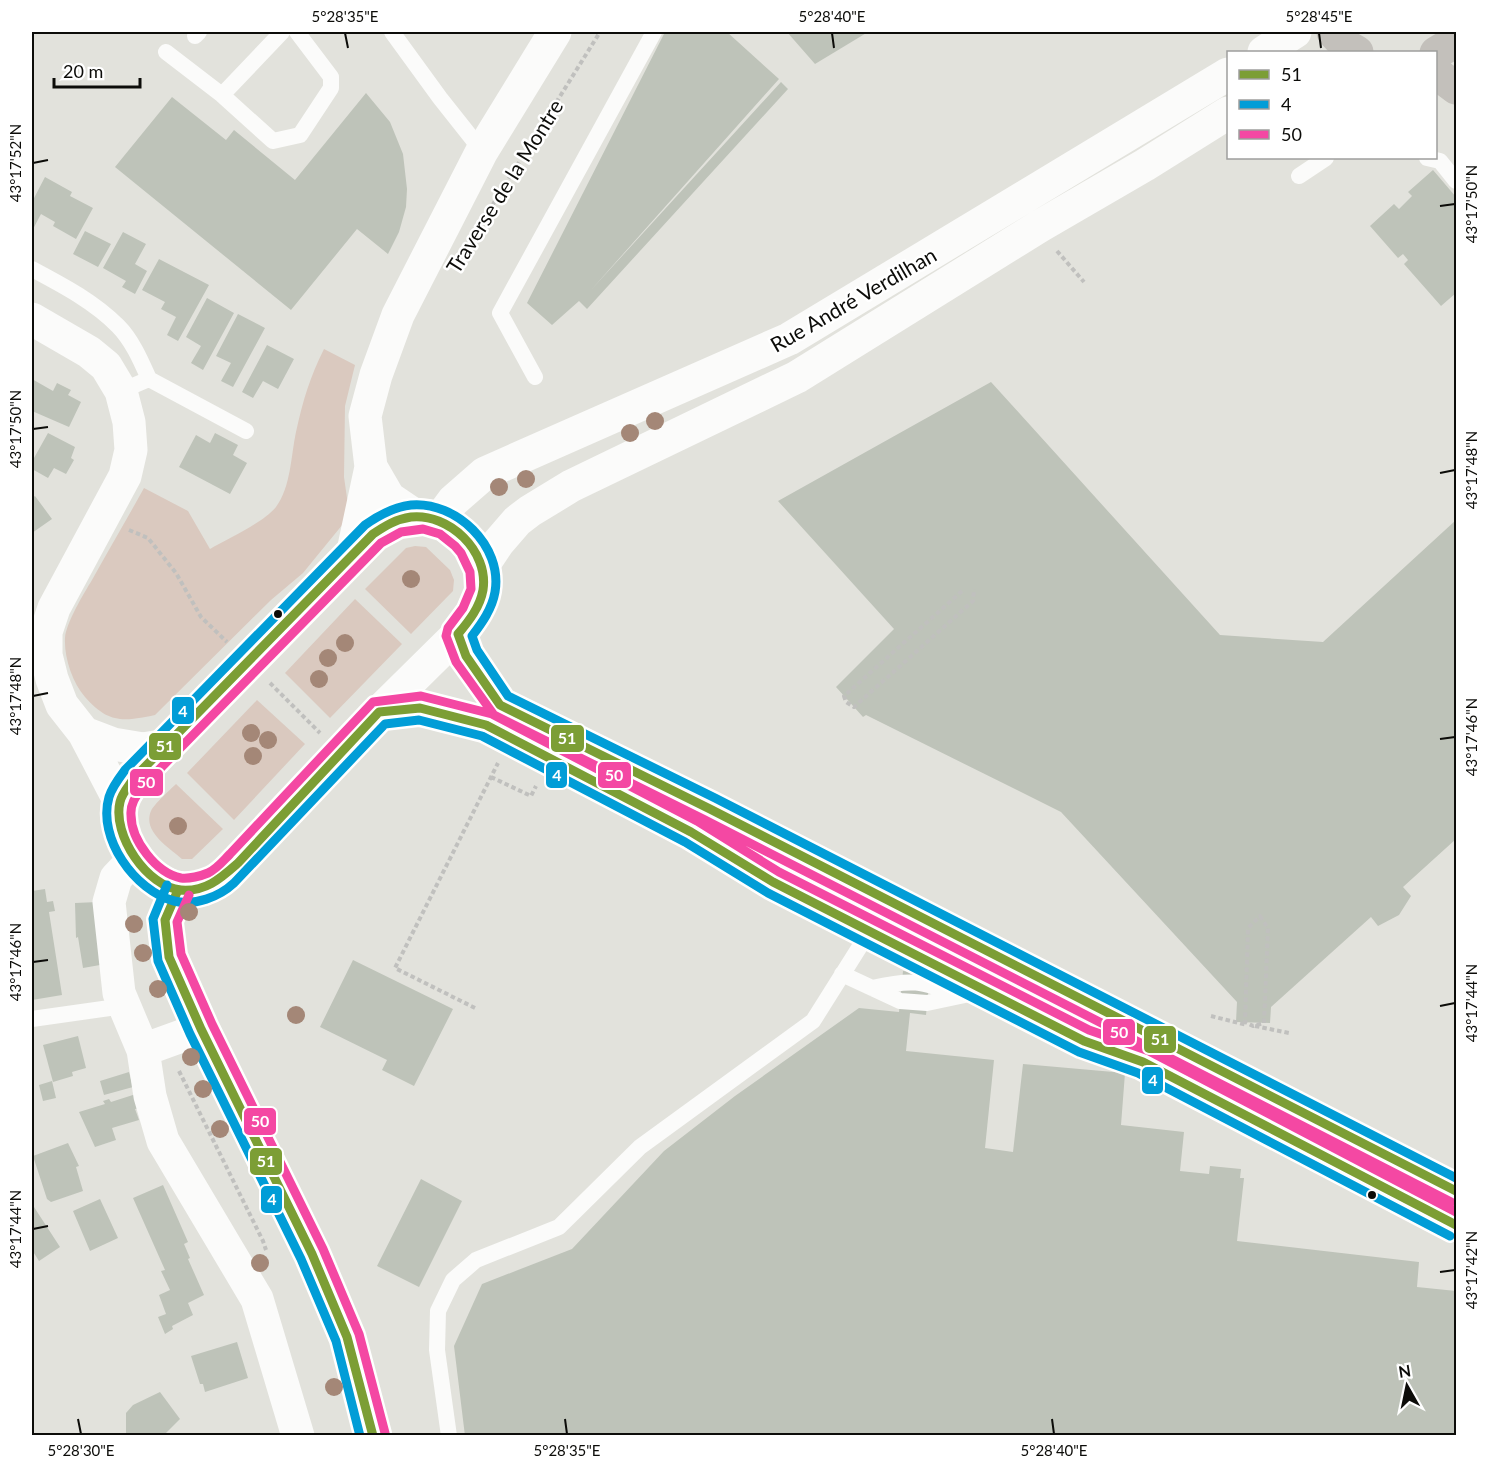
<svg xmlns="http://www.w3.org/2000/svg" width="1488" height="1467" viewBox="0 0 1488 1467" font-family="Lato,sans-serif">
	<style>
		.green { fill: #dac9bf }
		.building { fill: #bec3b9 }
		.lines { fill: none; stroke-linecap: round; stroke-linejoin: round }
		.path { stroke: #c0c0be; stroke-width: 4; stroke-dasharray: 4.5 3; stroke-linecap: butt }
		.service { stroke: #fbfbfa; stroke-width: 16 }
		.minor { stroke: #fbfbfa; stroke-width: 33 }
		.tertiary { stroke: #fbfbfa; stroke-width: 33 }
		.primary { stroke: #c3c0bb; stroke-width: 33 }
		.bus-1-casing { stroke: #fff; stroke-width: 14 }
		.bus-2-casing { stroke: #fff; stroke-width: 14 }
		.bus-3-casing { stroke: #fff; stroke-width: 14 }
		.bus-1 { stroke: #7c9e35; stroke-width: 9 }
		.bus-2 { stroke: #019dd7; stroke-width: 9 }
		.bus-3 { stroke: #f448a3; stroke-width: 9 }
		.tree { fill: #a48777 }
		.ticks { fill: none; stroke: #0c0c09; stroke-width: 2 }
		.bus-dot { fill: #0c0c09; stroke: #fff; stroke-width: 2 }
		.labels { text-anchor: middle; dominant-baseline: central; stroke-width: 5; stroke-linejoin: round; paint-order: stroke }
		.street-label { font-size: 21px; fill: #0c0c09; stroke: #fff }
		.line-badge { stroke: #fff; stroke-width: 2 }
		.badge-label { font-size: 16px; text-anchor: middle; font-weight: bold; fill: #fff }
		.neatline { fill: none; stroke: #0c0c09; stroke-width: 2 }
		.ticks-label { font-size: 15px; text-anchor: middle; fill: #0c0c09 }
	</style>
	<rect width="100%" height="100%" fill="#e2e2dc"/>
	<path class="green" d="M324,349L355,365L345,406L344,477L348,505L343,524L303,573L271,600L155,715C122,722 108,723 85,697C72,682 64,657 65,638C66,623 84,593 92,580C109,549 127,519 144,488L188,511L210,549C228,539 264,522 276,507C291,487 291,455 296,432C303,400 310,377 324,349Z
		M415,546L426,547L450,570L454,580L453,591L411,634L365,589L406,548Z
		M355,599L402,644L330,718L285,673Z
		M257,700L305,744L234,820L187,773Z
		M176,784L223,829L192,859H182C170,848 142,832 151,811C154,804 170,790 176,784Z"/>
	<path class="building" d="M665,32H727L779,79L591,290L781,82L788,89L587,309L579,301L552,325L527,303Z
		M787,32H868L815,64Z
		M366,93L390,122L403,154L407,189L406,207L399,232L388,254L357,229L291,310L115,167L172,97L226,140L234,130L295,180Z
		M1433,170L1456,197V293L1441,306L1404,264L1408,260L1403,254L1398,258L1370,226L1394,204L1399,209L1412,196L1408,192Z
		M45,177L72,192L70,196L93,208L76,239L53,226L55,222L41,214L32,231V202Z
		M85,231L111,244L98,267L73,254Z
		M123,232L146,244L135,264L147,271L135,294L122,287L126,281L103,268Z
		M159,259L209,285L178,341L167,335L176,317L161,309L165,302L142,290Z
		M207,298L234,313L203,370L191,363L201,346L186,337Z
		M238,314L265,328L233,387L221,381L231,363L216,356Z
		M267,345L294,359L278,389L263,381L253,398L242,392Z
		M32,379L53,391L57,383L71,390L68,395L81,402L69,427L32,411Z
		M991,382L1220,635L1323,642L1456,520V839L1403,887L1411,896L1399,915L1378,926L1371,917L1271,1007L1270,1023L1236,1022L1237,1002L1061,812L866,715L863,717L836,687L894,629L778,501Z
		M48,433L75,447L71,458L74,460L66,474L54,468L48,478L32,469V456L34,458Z
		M215,433L238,445L233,455L247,463L230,494L179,467L196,435L210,443Z
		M35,496L52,519L32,533V498Z
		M45,889L47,902L53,901L55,911L49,912L62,995L32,1000V891Z
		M98,902L100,965L83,968L78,937L76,938L75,903Z
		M353,960L453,1009L414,1086L382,1070L387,1060L320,1027Z
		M903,971L930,974L926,1015L910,1013L906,1051L994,1060L985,1148L1013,1152L1023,1064L1125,1073L1121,1125L1184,1132L1180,1171L1209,1174L1210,1166L1241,1169L1240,1178H1244L1237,1241L1419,1262L1417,1287L1456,1291V1436H465L454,1346L482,1284L572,1249L664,1151L735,1096L859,1008L899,1012Z
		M78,1036L86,1068L72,1072L73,1076L53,1082L43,1045Z
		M129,1072L133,1087L104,1095L100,1081Z
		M52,1081L56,1098L43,1101L39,1085Z
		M136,1094L140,1108L135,1109L139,1120L112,1128L116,1140L95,1147L79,1112L105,1104L103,1101L109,1099L111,1102Z
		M68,1143L79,1166L76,1167L83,1191L51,1202L47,1199L33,1156Z
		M421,1179L462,1201L419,1287L377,1266Z
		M163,1185L188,1242L184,1244L190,1258L188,1259L204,1295L188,1303L193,1315L172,1326L173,1329L165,1334L158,1317L166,1314L159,1295L170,1290L161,1271L165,1270L133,1198Z
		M100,1199L118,1238L90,1251L73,1211Z
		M34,1207L60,1247L39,1261L32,1250V1208Z
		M237,1342L248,1378L205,1392L203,1384H200L191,1356Z
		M160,1392L180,1419L163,1436H124L126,1434V1413L133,1405Z"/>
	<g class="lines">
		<path class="path" d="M485,217L600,32
			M1057,251L1084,282
			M129,530L148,538L176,573L201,617L227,642
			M962,591L844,696L846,702L854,707L973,601L974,589
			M270,683L320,733
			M491,777L531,796L536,786
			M1260,916L1268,928L1264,1023L1253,1026L1245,1022L1248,928Z
			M475,1008L395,968L498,763
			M1211,1016L1247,1025
			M1255,1026L1289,1033
			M179,1071L263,1241L266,1250"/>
		<path class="service" d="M392,32L440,98L482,151
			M195,36L199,32
			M166,52L222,95L273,141L300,135L331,88V77L297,32
			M222,95L282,32
			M1427,158L1440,161L1456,181
			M1299,176L1326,158
			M32,269C62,285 93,301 118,326C132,340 141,361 149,379
			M535,377L500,313L654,32
			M121,391L149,379L246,431
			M842,974L900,1001L927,1003L979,992
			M872,988C912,979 921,980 958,996
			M32,1019L124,1006
			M449,1436L437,1350L438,1311L453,1280L476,1260L559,1227L640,1147L813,1021L869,932"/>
		<path class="minor" d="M32,319L89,352L106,366L121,391L129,422L131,450L125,476L54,608L46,632V655L52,679L62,705L84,733L120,802
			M371,467L389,498L417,517
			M352,556L371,467L365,416L376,375L398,315L482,151L555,32
			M458,634L466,656L500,705L710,809L1456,1191
			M379,712L420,708L486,725L691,832L773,882L1084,1041L1143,1062L1456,1225
			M84,733L113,744L143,749L167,745
			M135,858L116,878L109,902L119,993L143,1050L150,1096L163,1141L257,1299L298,1436
			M143,1050L201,1029"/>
		<path class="tertiary" d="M1264,52L1295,32
			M417,517L430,518L451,525L473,548L482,567L483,589L476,611L458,634L379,712L238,863L214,884L200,888L178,890L151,875L125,843L120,824V802L134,778L373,534C388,524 399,518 417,517Z
			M439,520L453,501L485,473L789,339L1228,74
			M482,567L498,543L517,521L530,511L571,486L797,377L1040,226L1145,165L1228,113
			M178,890L165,920L169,957L201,1029L312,1254L347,1337L373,1436"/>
		<path class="primary" d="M1333,32L1345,45L1357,52
			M1436,53L1451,44L1456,35
			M1436,73L1456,88"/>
		<g class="bus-1-casing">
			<path id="bus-1" d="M178,890L165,920L169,957L201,1029L312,1254L347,1337L373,1436
				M1456,1191L710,809L500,705L466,656L458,634C469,621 480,607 483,590C489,551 449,513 411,517C396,519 385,526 373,534L134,778C129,786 122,793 120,802C112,835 147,887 181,890C206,892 221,878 238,863L379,712L420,708L486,725L691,832L773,882L1084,1041L1143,1062L1456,1225"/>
		</g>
		<g class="bus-2-casing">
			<path id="bus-2" d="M167,885L153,919L158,961L190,1034L301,1259L336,1341L360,1436
				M1450,1236L1138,1073L1079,1052L768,893L685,842L482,736L419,720L385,724L234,883C219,897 195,906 174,901C135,891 97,838 109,797C112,787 119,778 125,770L365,525C379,515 394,507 411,505C456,501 503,546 495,592C492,609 482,623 472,636L477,650L508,696L715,798L1456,1178"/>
		</g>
		<g class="bus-3-casing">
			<path id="bus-3" d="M189,895L177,922L181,954L212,1024L323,1249L359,1334L385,1433
				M1451,1202L705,820L494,715L456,662L446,636L448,628L463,608L471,589L470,572L461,553L455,546L440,534L423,529L401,532L381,543L144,785C137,795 130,803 131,815C131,840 156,873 181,878C189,879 201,876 208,873C217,869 223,861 230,854L373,702L421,696L492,714L697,821L779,872L1089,1030L1149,1051L1456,1212"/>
		</g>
		<use href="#bus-1" class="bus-1"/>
		<use href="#bus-2" class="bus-2"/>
		<use href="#bus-3" class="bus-3"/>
	</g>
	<g class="tree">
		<circle cx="655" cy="421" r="9"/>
		<circle cx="630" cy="433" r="9"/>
		<circle cx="526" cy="479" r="9"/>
		<circle cx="499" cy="487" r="9"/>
		<circle cx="411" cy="579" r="9"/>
		<circle cx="345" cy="643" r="9"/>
		<circle cx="328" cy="658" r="9"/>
		<circle cx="319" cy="679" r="9"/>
		<circle cx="251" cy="733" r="9"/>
		<circle cx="268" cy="740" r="9"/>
		<circle cx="253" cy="756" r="9"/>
		<circle cx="178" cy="826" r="9"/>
		<circle cx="189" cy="912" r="9"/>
		<circle cx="134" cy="924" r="9"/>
		<circle cx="143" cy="953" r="9"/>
		<circle cx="158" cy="989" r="9"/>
		<circle cx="296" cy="1015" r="9"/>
		<circle cx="191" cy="1057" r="9"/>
		<circle cx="203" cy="1089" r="9"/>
		<circle cx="220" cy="1129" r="9"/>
		<circle cx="260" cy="1263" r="9"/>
		<circle cx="334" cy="1387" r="9"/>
	</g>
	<path class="ticks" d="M345,33L348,48M832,33L834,48M1319,33L1321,48M33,163L48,160M1440,206L1455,204M33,429L48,427M1440,473L1455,470M33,696L48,693M1440,739L1455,737M33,962L48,960M1440,1006L1455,1003M33,1229L48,1226M1440,1272L1455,1270M78,1419L81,1434M565,1419L567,1434M1052,1419L1054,1434"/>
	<g class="bus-dot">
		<circle cx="278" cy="614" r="5"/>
		<circle cx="1372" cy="1195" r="5"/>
	</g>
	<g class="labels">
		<g class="street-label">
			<text transform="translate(504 186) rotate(-58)">Traverse de la Montre</text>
			<text transform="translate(853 299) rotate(-30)">Rue André Verdilhan</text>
		</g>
	</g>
	<g class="line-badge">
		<rect x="171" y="696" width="24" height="29" rx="6" fill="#019dd7"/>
		<rect x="550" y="724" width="35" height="29" rx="6" fill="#7c9e35"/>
		<rect x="148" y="732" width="34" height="29" rx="6" fill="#7c9e35"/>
		<rect x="597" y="761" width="35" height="28" rx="6" fill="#f448a3"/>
		<rect x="545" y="761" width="23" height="28" rx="6" fill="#019dd7"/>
		<rect x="129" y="768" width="35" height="29" rx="6" fill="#f448a3"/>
		<rect x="1102" y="1018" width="34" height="28" rx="6" fill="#f448a3"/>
		<rect x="1143" y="1025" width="34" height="29" rx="6" fill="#7c9e35"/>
		<rect x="1141" y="1066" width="23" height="29" rx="6" fill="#019dd7"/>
		<rect x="243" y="1107" width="34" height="29" rx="6" fill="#f448a3"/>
		<rect x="249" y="1147" width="34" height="29" rx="6" fill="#7c9e35"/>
		<rect x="260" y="1185" width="23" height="29" rx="6" fill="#019dd7"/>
	</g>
	<g class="badge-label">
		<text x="183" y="717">4</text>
		<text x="567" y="744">51</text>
		<text x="165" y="752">51</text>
		<text x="614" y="781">50</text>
		<text x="557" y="781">4</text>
		<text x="146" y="788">50</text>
		<text x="1119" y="1038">50</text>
		<text x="1160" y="1045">51</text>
		<text x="1153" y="1086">4</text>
		<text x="260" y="1127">50</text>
		<text x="266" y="1167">51</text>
		<text x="272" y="1205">4</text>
	</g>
	<rect width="1488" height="1467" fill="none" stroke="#ffffff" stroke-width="66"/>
	<rect x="1227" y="51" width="210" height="108" fill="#ffffff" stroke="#9e9e9d" stroke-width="1.5"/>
	<rect x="1239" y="70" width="30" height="9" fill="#7c9e35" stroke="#9e9e9d" stroke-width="1.5"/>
	<text x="1281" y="81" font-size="18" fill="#0c0c09">51</text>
	<rect x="1239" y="100" width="30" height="9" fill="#019dd7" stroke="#9e9e9d" stroke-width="1.5"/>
	<text x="1281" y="111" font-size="18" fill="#0c0c09">4</text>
	<rect x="1239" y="130" width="30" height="9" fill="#f448a3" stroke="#9e9e9d" stroke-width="1.5"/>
	<text x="1281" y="141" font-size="18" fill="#0c0c09">50</text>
	<g transform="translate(1407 1386) rotate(351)" stroke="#ffffff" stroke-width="4.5" paint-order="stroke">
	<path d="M0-4.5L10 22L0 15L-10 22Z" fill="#0c0c09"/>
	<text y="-9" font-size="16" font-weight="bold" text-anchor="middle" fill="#0c0c09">N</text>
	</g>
	<path d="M54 78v9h86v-9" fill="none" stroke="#0c0c09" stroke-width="3"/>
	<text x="63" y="78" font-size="18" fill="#0c0c09" stroke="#ffffff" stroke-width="4.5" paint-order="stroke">20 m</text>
	<rect x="33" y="33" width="1422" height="1401" class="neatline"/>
	<g class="ticks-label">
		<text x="345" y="22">5°28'35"E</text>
		<text x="832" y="22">5°28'40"E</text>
		<text x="1319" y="22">5°28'45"E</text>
		<text transform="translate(16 163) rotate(-90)" y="5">43°17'52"N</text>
		<text transform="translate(1472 204) rotate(-90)" y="5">43°17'50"N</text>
		<text transform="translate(16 429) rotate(-90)" y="5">43°17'50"N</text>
		<text transform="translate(1472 470) rotate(-90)" y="5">43°17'48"N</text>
		<text transform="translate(16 696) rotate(-90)" y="5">43°17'48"N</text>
		<text transform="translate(1472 737) rotate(-90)" y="5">43°17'46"N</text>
		<text transform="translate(16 962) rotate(-90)" y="5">43°17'46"N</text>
		<text transform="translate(1472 1003) rotate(-90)" y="5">43°17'44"N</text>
		<text transform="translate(16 1229) rotate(-90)" y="5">43°17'44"N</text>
		<text transform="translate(1472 1270) rotate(-90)" y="5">43°17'42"N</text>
		<text x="81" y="1456">5°28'30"E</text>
		<text x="567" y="1456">5°28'35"E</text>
		<text x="1054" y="1456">5°28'40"E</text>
	</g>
</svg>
